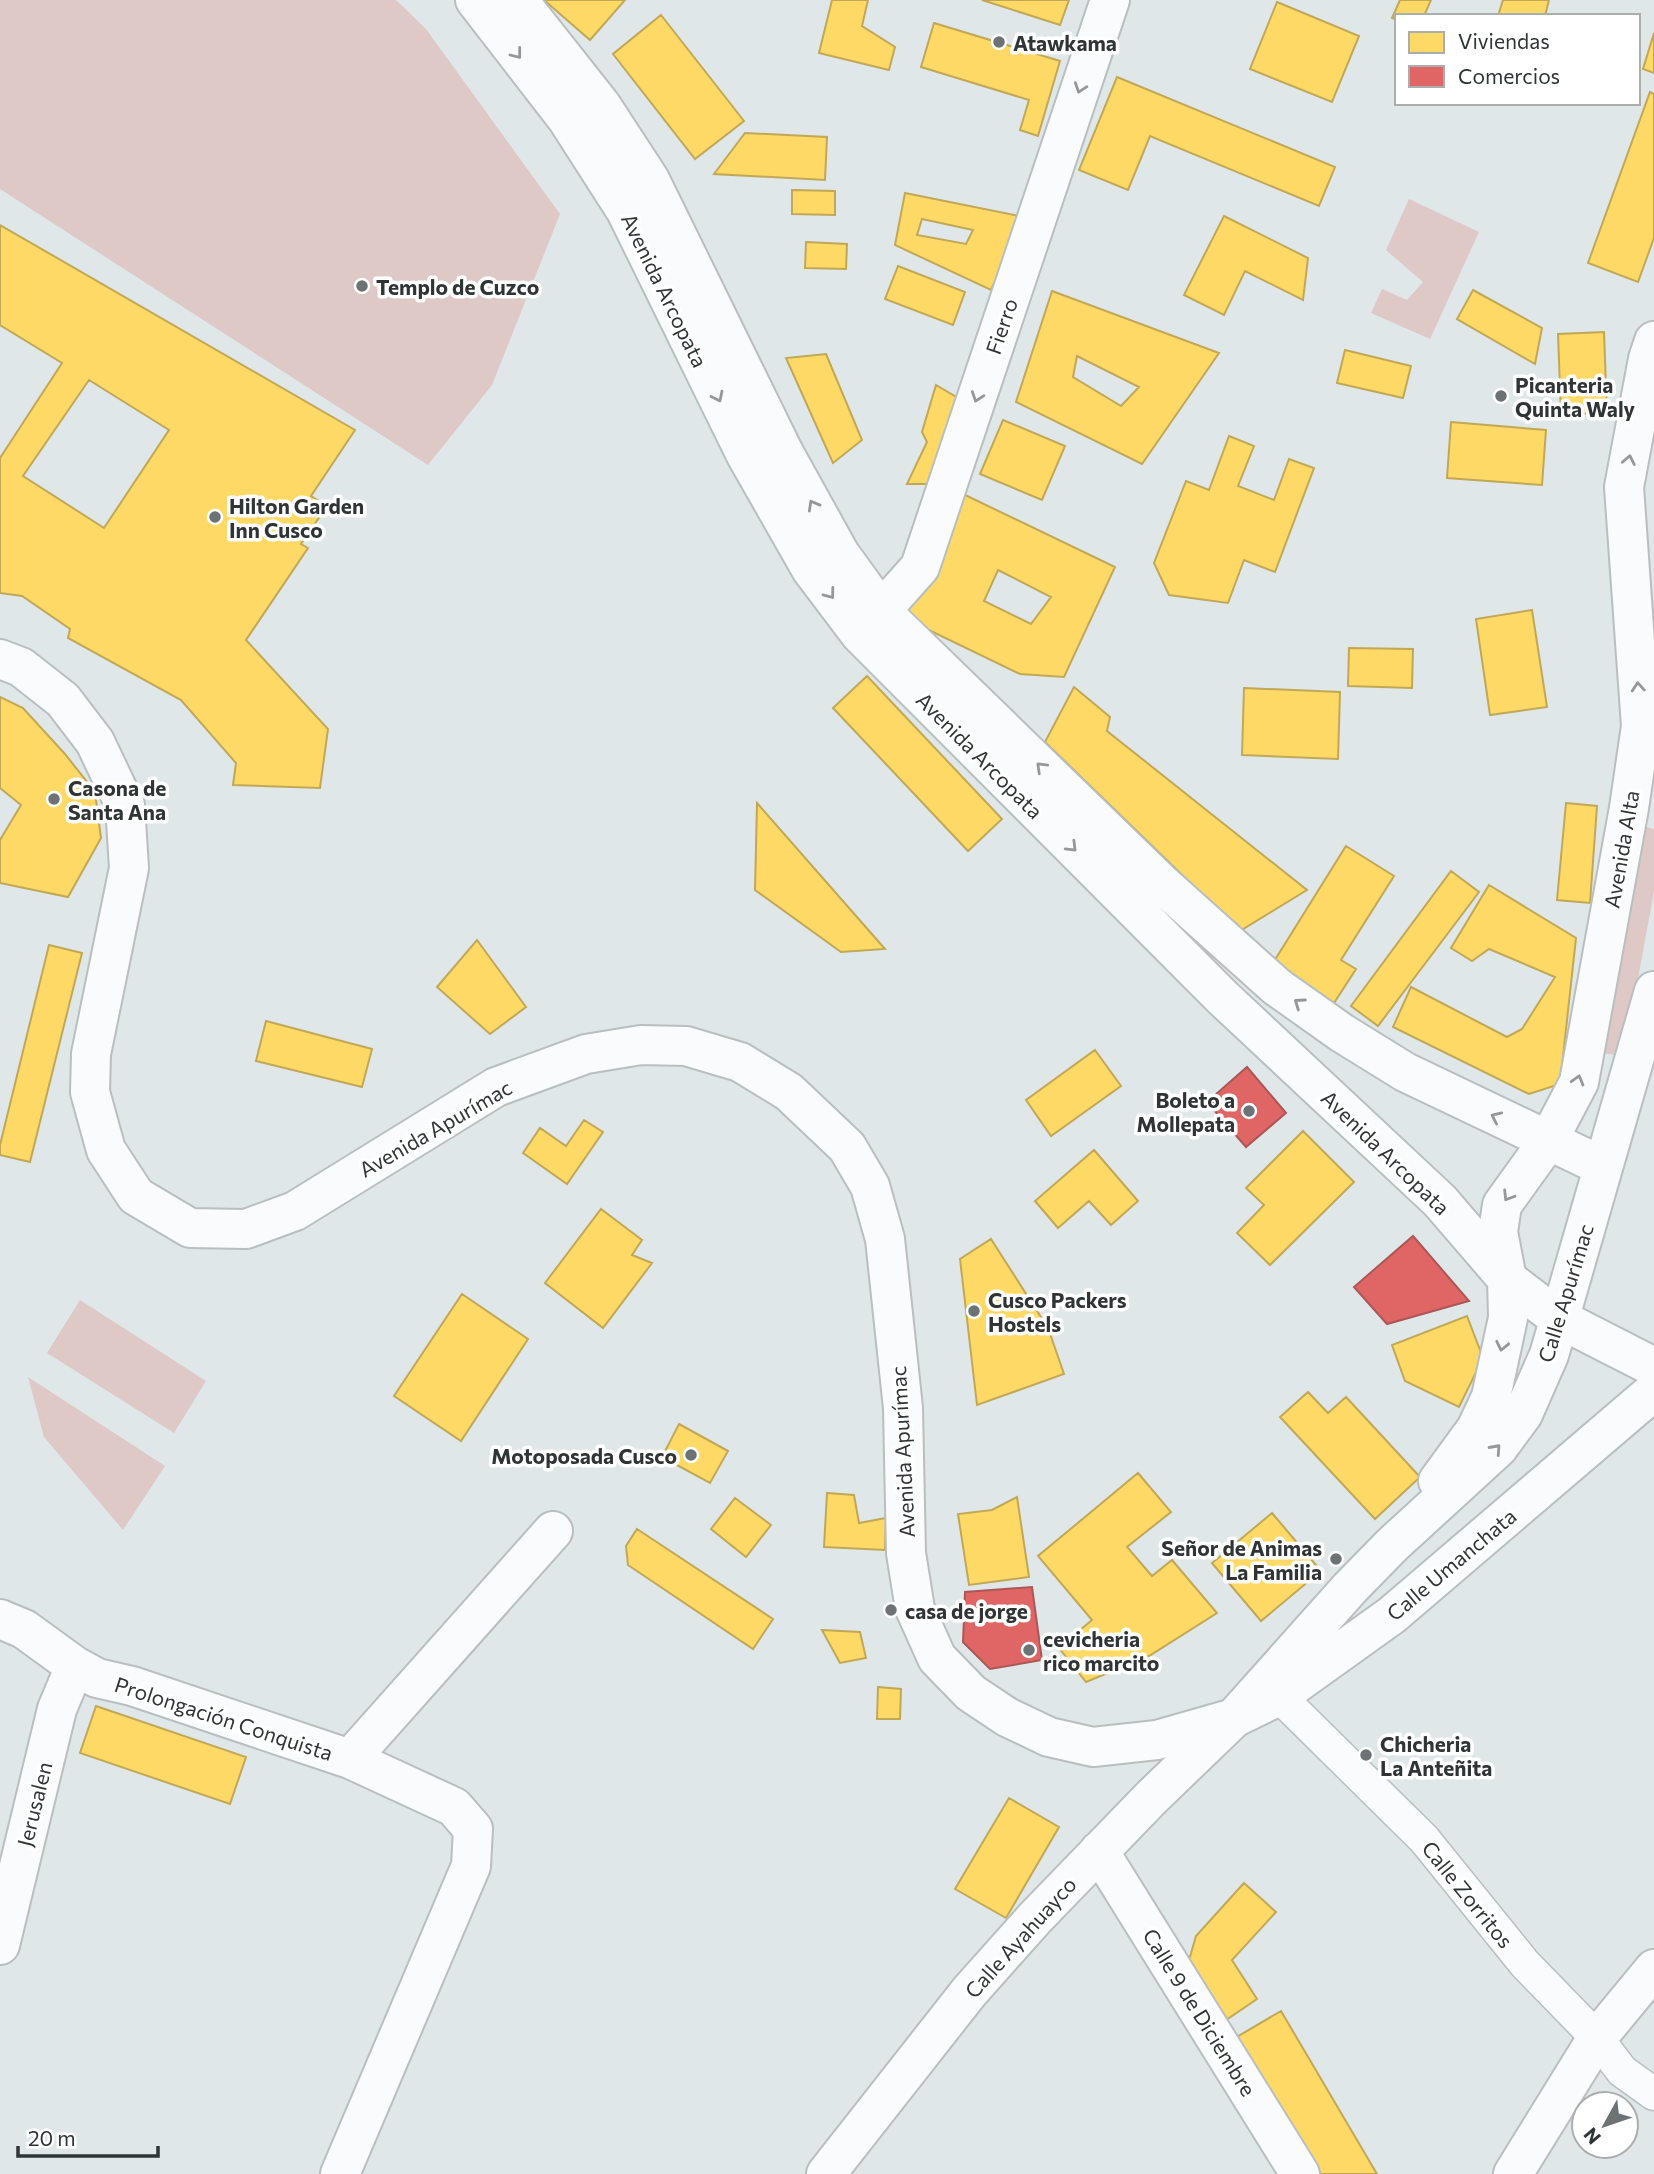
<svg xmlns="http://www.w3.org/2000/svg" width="1654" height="2174" viewBox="0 0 1654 2174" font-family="Commissioner,sans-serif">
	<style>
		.green { fill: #dec9c6 }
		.homes { fill: #ffd966; stroke: #c1a857; stroke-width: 2; fill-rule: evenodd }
		.shops { fill: #e06666; stroke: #ab5757; stroke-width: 2 }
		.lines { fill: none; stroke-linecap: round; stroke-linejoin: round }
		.pedestrian-casing { stroke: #b9bebf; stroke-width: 35 }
		.minor-casing { stroke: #b9bebf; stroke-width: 42 }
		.secondary-casing { stroke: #b9bebf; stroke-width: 42 }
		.pedestrian { stroke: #fafbfc; stroke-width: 32 }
		.minor { stroke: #fafbfc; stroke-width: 38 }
		.secondary { stroke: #fafbfc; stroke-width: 38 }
		.oneway { stroke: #949898 }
		.poi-dot { fill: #6d7374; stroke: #fff; stroke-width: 2.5 }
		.labels { text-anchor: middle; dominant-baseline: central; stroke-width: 7; stroke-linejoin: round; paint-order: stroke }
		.poi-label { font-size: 21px; font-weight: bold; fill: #2f3435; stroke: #fff; text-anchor: start }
		.street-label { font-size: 21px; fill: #2f3435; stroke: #fff }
	</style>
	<rect width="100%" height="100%" fill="#e0e7e8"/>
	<path class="green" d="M0,0H396L426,29L560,214L492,385L428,465L0,189Z
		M1409,199L1479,232L1430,339L1371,313L1382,289L1407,300L1423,282L1386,250Z
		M1644,826L1654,829V891L1624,1056L1602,1053Z
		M80,1300L206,1381L174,1433L47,1353Z
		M28,1377L165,1466L123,1530L44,1437Z"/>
	<path class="homes" d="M544,0H625L590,40Z
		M832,0H868L862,26L895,47L889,70L819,53Z
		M982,0H1069L1060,25Z
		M1400,0H1431L1424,16H1397V20L1392,18Z
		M1503,0H1549L1545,16H1498Z
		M1277,2L1359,36L1332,102L1250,69Z
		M661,15L744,121L695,159L613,54Z
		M934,23L1060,61L1038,136L1020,130L1029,100L921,67Z
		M1654,33V73L1643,69Z
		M1117,77L1335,167L1319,206L1150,136L1128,190L1079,170Z
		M1650,92L1654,94V238L1638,282L1588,263Z
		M745,133L827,137L825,180L714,174Z
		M792,190L835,191V215L792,214Z
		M905,193L1024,217L991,290L895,245ZM922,219L973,230L966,244L917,235Z
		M1224,216L1308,258L1303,300L1245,271L1224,315L1184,295Z
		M0,225L355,430L311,496L327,506L301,544L308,548L246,640L328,729L320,788L233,785L236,763L181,700L68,638L70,629L22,596L0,593V458L62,363L0,325ZM89,380L169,430L104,528L23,476Z
		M806,242L847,244L846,269L805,268Z
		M898,266L965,292L953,325L885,299Z
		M1473,290L1542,328L1535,364L1457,319Z
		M1052,291L1219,353L1142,464L1016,402ZM1077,356L1139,387L1121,406L1073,377Z
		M1604,332L1607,413L1561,414L1558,334Z
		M1345,350L1411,366L1403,398L1337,383Z
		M826,354L862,440L833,463L786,358Z
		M936,385L958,398L931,484H907L927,442L922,432Z
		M1003,420L1065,446L1042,500L980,474Z
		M1451,422L1546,430L1542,485L1447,478Z
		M1229,436L1254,446L1238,486L1274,500L1289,459L1314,468L1275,572L1244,560L1228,603L1169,595L1154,563L1186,481L1209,490Z
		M963,494L1115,567L1064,677L1020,674L904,618ZM998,570L1051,597L1031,624L984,601Z
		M1532,610L1547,707L1490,715L1476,619Z
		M1349,648L1413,649L1412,688L1348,686Z
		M867,676L1002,819L968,851L833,708Z
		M1074,687L1110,717L1107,731L1307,890L1240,931L1045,742Z
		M1244,688L1340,692L1338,759L1242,755Z
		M0,697L23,708L65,754L95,792L101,838L68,897L0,883V840L21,805L0,788Z
		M757,803L885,949L841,952L755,890Z
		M1566,803L1597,806L1590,903L1557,900Z
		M1346,846L1394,876L1341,960L1356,969L1334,1003L1273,963Z
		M1451,871L1479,892L1378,1026L1351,1006Z
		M1489,885L1576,938L1560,1084L1529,1094L1393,1027L1411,987L1507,1037L1522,1029L1555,977L1489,949L1472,961L1451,948Z
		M477,940L526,1007L490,1034L437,987Z
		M49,945L82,953L30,1162L0,1155V1145Z
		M266,1021L372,1049L362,1087L256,1061Z
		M1095,1050L1121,1086L1051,1136L1026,1100Z
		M584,1120L603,1132L567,1184L523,1153L540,1128L566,1146Z
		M1303,1131L1354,1182L1270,1265L1237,1233L1264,1205L1246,1188Z
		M1094,1150L1138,1201L1111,1225L1089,1201L1058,1228L1035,1201Z
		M601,1209L642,1240L632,1255L652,1263L603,1328L545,1283Z
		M991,1239L1048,1328L1064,1374L977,1405L960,1259Z
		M462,1294L528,1339L461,1441L394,1396Z
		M1467,1316L1483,1358L1459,1407L1405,1381L1392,1345Z
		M1308,1392L1328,1413L1346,1397L1420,1477L1375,1519L1280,1417Z
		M679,1424L728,1451L710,1483L662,1457Z
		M1138,1473L1171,1512L1127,1547L1152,1576L1172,1560L1217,1613L1149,1656L1086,1682L1059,1648L1092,1620L1038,1556Z
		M827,1493L854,1495L859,1523L886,1518L885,1550L824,1547Z
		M1017,1497L1029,1577L969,1585L958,1514L992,1510Z
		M735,1498L771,1525L746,1557L711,1529Z
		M1272,1513L1321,1571L1261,1621L1212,1563Z
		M637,1529L773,1619L753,1649L628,1565L626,1546Z
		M822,1630L860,1632L866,1658L840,1663Z
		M878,1687L901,1689L900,1719H877Z
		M96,1706L246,1757L230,1804L80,1753Z
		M1009,1798L1059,1827L1006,1918L955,1889Z
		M1244,1883L1276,1912L1232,1960L1257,1999L1223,2022L1187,1967L1196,1936Z
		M1281,2011L1377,2174H1317L1235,2038Z"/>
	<path class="shops" d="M1247,1067L1286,1113L1246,1147L1207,1102Z
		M1413,1236L1469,1301L1387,1324L1354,1287Z
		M1032,1587L1042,1660L990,1669L963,1642L965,1592Z"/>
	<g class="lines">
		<g class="pedestrian-casing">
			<path id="pedestrian" d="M1279,1696L1424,1839L1525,1964L1597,2038L1622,2071L1654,2094"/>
		</g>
		<g class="minor-casing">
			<path id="minor" d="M475,0L567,119L626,211L746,455L811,569L860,634L1223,998L1440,1201L1507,1279L1558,1318L1654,1367
				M518,0L601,105L650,180L784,453L840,554L882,612L1161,883L1277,987L1342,1033L1405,1072L1602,1166
				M865,629L920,567L1110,0
				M1438,1481L1476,1429L1491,1397L1508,1318L1507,1279L1498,1232L1502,1205L1548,1141L1579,1082L1629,808L1641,726L1624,487L1648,359L1654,341
				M0,1619L24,1629L75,1666L97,1678L132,1686L350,1759L454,1807L473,1829L471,1866L340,2174
				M350,1759L553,1531
				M1099,1851L1300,2174
				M0,1945L57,1709L75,1666
				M826,2174L969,1992L1034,1919L1151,1798L1234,1718L1350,1588L1392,1545L1498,1448L1523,1414L1549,1355L1654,991
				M1513,2174L1597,2038L1654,1969"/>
		</g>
		<g class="secondary-casing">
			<path id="secondary" d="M0,659L21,667L63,700L95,742L125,805L129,868L91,1054L90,1092L106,1150L136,1196L190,1228L246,1229L295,1211L496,1087L586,1054L641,1045L686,1046L740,1062L789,1092L847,1147L870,1186L885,1239L903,1408L906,1553L915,1609L937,1658L971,1693L1007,1717L1049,1737L1093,1747L1157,1740L1234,1718L1279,1696L1392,1615L1654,1391"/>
		</g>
		<use href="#pedestrian" class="pedestrian"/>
		<use href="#minor" class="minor"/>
		<use href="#secondary" class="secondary"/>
	</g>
	<defs><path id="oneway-chevron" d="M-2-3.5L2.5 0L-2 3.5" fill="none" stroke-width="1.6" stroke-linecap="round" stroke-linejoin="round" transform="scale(1.75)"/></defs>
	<g class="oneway">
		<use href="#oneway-chevron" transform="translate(517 54) rotate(52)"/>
		<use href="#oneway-chevron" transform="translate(1080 88) rotate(109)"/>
		<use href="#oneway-chevron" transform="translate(718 397) rotate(64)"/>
		<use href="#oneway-chevron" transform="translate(977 397) rotate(109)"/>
		<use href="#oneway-chevron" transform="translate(1629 460) rotate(-79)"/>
		<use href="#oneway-chevron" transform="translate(813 505) rotate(-119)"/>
		<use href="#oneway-chevron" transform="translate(830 594) rotate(53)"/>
		<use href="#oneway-chevron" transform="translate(1638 687) rotate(-94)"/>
		<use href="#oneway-chevron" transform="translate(1041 767) rotate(-136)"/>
		<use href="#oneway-chevron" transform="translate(1072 847) rotate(45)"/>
		<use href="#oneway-chevron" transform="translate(1299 1003) rotate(-145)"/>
		<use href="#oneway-chevron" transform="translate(1578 1080) rotate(-74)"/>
		<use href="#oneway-chevron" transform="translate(1496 1117) rotate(-155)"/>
		<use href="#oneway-chevron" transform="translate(1508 1196) rotate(122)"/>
		<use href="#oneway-chevron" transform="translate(1502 1346) rotate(102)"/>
		<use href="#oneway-chevron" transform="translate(1496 1449) rotate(-48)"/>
	</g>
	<g class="poi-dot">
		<circle cx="999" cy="42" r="7"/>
		<circle cx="362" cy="286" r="7"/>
		<circle cx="1501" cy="396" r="7"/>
		<circle cx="215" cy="517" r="7"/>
		<circle cx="54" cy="799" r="7"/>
		<circle cx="1249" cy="1111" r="7"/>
		<circle cx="974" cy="1311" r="7"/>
		<circle cx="691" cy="1455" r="7"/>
		<circle cx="1336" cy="1559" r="7"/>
		<circle cx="891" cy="1610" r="7"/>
		<circle cx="1029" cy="1650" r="7"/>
		<circle cx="1366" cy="1755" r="7"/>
	</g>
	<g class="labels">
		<g class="poi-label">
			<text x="1013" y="42">Atawkama</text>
			<text x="376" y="286">Templo de Cuzco</text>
			<text x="1515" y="384">Picanteria<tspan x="1515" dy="24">Quinta Waly</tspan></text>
			<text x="229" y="505">Hilton Garden<tspan x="229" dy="24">Inn Cusco</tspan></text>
			<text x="68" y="787">Casona de<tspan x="68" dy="24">Santa Ana</tspan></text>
			<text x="1235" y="1099" text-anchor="end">Boleto a<tspan x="1235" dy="24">Mollepata</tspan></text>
			<text x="988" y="1299">Cusco Packers<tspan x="988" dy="24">Hostels</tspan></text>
			<text x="677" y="1455" text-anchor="end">Motoposada Cusco</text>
			<text x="1322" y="1547" text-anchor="end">Señor de Animas<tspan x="1322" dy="24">La Familia</tspan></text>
			<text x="905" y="1610">casa de jorge</text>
			<text x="1043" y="1638">cevicheria<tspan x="1043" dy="24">rico marcito</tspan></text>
			<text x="1380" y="1743">Chicheria<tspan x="1380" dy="24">La Anteñita</tspan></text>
		</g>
		<g class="street-label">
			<text transform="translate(665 290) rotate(64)">Avenida Arcopata</text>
			<text transform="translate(1001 326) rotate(-71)">Fierro</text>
			<text transform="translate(980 755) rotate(45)">Avenida Arcopata</text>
			<text transform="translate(1621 849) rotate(-80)">Avenida Alta</text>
			<text transform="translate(435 1128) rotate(-30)">Avenida Apurímac</text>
			<text transform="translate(1386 1152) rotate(44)">Avenida Arcopata</text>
			<text transform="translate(1565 1293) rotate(-73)">Calle Apurímac</text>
			<text transform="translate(902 1452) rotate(-93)">Avenida Apurímac</text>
			<text transform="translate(1451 1564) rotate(-40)">Calle Umanchata</text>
			<text transform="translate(224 1718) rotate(18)">Prolongación Conquista</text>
			<text transform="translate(34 1804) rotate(-76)">Jerusalen</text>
			<text transform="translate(1468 1894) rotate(51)">Calle Zorritos</text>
			<text transform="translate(1020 1937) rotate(-48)">Calle Ayahuayco</text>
			<text transform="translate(1200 2012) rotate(58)">Calle 9 de Diciembre</text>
		</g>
	</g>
	<rect x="1395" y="14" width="245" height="91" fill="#ffffff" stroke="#acaeae" stroke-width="2"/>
	<rect x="1409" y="32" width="35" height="21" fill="#ffd966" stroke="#acaeae" stroke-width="2"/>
	<text x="1458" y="49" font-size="21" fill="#2f3435">Viviendas</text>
	<rect x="1409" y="66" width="35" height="21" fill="#e06666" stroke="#acaeae" stroke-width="2"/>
	<text x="1458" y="84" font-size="21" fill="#2f3435">Comercios</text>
	<g transform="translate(1605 2125) rotate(230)"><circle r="33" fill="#ffffff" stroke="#acaeae" stroke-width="2"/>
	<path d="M0-5L12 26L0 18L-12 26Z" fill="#6d7374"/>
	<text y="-10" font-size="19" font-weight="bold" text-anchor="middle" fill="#2f3435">N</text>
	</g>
	<path d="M18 2146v10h140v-10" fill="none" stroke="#2f3435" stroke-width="3.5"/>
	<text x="28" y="2146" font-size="21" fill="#2f3435" stroke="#ffffff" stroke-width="5" paint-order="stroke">20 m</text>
</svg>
